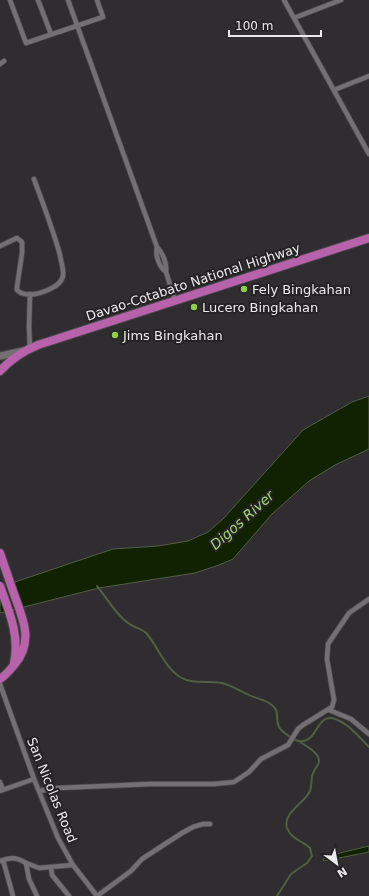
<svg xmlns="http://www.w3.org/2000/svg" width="369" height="896" viewBox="0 0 369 896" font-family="'DejaVu Sans',sans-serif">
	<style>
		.water { fill: #102200; stroke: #525e46 }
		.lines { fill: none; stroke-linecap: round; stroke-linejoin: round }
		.stream { stroke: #525e46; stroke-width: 2 }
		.minor-casing { stroke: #4a484a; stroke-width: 6 }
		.secondary-casing { stroke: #4a484a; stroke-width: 9 }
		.trunk-casing { stroke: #4a484a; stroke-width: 10 }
		.minor { stroke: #727072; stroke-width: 4.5 }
		.secondary { stroke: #727072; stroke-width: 7 }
		.trunk { stroke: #b962ac; stroke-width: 8 }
		.poi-dot { fill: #8cce45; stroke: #252325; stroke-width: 1.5 }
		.labels { text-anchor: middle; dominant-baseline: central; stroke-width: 4; stroke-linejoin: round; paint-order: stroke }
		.street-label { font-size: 13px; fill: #ebeaeb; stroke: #252325 }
		.poi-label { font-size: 13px; fill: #ebeaeb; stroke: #252325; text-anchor: start }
		.water-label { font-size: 14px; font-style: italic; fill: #a0d571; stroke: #252325 }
	</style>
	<rect width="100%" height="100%" fill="#2f2d2f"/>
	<path class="water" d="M369,396V449L335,465L309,481L272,514L233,559L219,565L195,573L99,588L0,613V587L113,549L158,546L188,541L208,532L223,519L303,430L352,402Z
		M369,846V852L324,861L323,859L332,855Z"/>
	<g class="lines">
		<path class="stream" d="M97,586C107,598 115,614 128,623C134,628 142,628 147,634C158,647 165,668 180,677C193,685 208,680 222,683C231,685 238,690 247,694C254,698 263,699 269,703C282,711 274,717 279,727C282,732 286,734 290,737
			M295,740C319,748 314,712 335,719C348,723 359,737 369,747
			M277,896L291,874L307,863L312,856L310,848C303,841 291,839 287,828C282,813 305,803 310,791C312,786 311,781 312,776C313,771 318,766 319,762C320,753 306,746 300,742"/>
		<g class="minor-casing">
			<path id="minor" d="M10,0L26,43L103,17L97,0
				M38,0L51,34
				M68,0L157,247C163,253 167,264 166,272L175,300
				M284,0L369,154
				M294,18L341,0
				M0,64L4,61
				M334,90L369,76
				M0,246L17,238L22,242V253L17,287V290L21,293C29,296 39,294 48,290C54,287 61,284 63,276C64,270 61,262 60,255C53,229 43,204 34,179
				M157,247C155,255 159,267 166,272
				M30,294L29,327L30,348
				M0,684L34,779L58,838L73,865L97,896
				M329,710L351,719L369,734
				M0,782L3,790
				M0,791L34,779
				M39,791L58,788L151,784H214L234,782L249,772L261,759L288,745L298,729L303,725L332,707L334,700L327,659L328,644L349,613L369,599
				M3,860L13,896
				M0,861C11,857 16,857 26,863L29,879L37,896
				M26,863L39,868L73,865
				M51,867L52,875L69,896
				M97,896L131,871L142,859L182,833L193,827L203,824H210"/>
		</g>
		<g class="secondary-casing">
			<path id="secondary" d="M0,356L23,351"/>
		</g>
		<g class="trunk-casing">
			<path id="trunk" d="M0,371C11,359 23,351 38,345L369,238
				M0,553C5,568 10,582 15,597C24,621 33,642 15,664C10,670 6,675 0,679
				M0,586C9,611 20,636 14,663"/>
		</g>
		<use href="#minor" class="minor"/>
		<use href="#secondary" class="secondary"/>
		<use href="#trunk" class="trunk"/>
	</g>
	<g class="poi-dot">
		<circle cx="244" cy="289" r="4"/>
		<circle cx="194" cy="307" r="4"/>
		<circle cx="115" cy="335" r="4"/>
	</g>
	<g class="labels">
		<g class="street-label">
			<text transform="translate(193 282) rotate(-18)">Davao-Cotabato National Highway</text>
			<text transform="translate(52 790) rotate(68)">San Nicolas Road</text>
		</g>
		<g class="poi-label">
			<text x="252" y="289">Fely Bingkahan</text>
			<text x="202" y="307">Lucero Bingkahan</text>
			<text x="123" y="335">Jims Bingkahan</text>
		</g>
		<g class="water-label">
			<text transform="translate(242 520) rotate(-42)">Digos River</text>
		</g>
	</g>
	<g transform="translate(337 864) rotate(148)" stroke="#252325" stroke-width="3" paint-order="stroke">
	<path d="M0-3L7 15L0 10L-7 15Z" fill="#ebeaeb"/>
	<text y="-6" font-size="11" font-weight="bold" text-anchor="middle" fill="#ebeaeb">N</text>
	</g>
	<path d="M229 30v6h92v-6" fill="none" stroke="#ebeaeb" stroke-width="2"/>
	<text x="235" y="30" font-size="12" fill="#ebeaeb" stroke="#252325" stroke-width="3" paint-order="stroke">100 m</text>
</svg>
